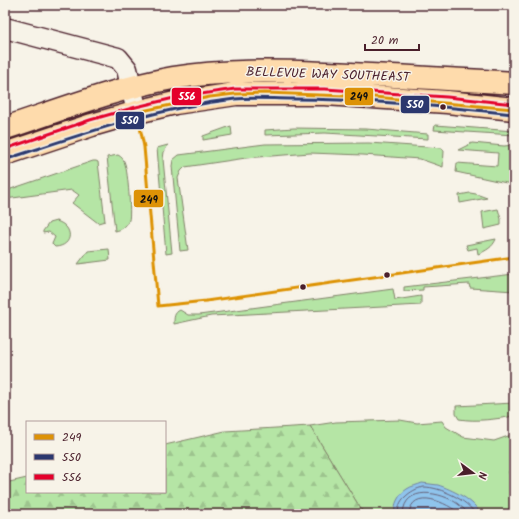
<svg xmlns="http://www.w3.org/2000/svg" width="519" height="519" viewBox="0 0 519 519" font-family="Kalam,sans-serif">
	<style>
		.green { fill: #b5e5a5; stroke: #808268 }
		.forest { fill: url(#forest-firs); stroke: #808268 }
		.water { fill: #8fc4ec; stroke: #73829f }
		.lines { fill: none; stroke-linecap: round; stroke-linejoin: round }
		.shore { stroke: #666178; stroke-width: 1 }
		.minor-casing { stroke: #4a1f2b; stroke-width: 23 }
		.major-casing { stroke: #4a1f2b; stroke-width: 25 }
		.minor { stroke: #f7f3e8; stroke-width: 20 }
		.major { stroke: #fedbac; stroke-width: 22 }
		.bus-1-casing { stroke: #f7f3e8; stroke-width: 6 }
		.bus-2-casing { stroke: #f7f3e8; stroke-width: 6 }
		.bus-3-casing { stroke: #f7f3e8; stroke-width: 6 }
		.bus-1 { stroke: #dd9206; stroke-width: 3 }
		.bus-2 { stroke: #2b376e; stroke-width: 3 }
		.bus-3 { stroke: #e4002b; stroke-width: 3 }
		.bus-dot { fill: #4a1f2b; stroke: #f7f3e8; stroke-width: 1.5 }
		.labels { text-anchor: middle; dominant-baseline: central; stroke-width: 3; stroke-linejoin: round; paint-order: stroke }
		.street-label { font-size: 13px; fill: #4a1f2b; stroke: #f7f3e8 }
		.line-badge { stroke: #f7f3e8; stroke-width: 1.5 }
		.badge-label { font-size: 11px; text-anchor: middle; font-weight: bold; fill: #fff }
		.pale-badge-label { font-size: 11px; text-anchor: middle; font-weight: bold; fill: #111 }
	</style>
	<defs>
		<pattern id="forest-firs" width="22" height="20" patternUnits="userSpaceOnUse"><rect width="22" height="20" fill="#b5e5a5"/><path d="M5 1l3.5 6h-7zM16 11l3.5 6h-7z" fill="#9dc48e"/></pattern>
	</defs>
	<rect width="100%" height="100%" fill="#f7f3e8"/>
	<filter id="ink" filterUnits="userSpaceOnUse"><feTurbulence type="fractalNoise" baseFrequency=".025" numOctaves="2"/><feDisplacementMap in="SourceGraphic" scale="8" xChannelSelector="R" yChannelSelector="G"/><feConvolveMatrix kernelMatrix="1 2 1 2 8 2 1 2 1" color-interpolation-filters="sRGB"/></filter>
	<g filter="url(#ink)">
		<path class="green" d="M435,125L514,131V135L434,130Z
			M231,126L232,135L203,140V136Z
			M294,128L366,129L428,134V139L325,133L265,135V130Z
			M369,143L442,148L444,151L443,167L420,159L363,155L310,153L246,158L185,167L181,171L178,178L188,250L180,251L172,166L173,160L179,155L265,144Z
			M472,143L504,146L514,145V187L511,184L456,172L457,163L497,166L498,153L458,150Z
			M168,145L164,152L163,159L172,253L166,254L157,148Z
			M118,155C122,157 124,160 125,164C128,173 131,213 129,220C126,227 121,230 115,231L107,157Z
			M93,161H96L98,162L105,221L98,223L72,203L79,195L72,190L5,199V191Z
			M470,193L476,194L487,198L460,203L459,195Z
			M498,209L501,219V225L484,229L482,212Z
			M56,221C74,226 74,246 55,247L52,244L55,237L49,232L43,233V231L49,223Z
			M496,239C493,247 486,251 478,254L477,248L468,250L466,245Z
			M109,249L110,260L78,264L88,251Z
			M514,274V291L470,288L469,284L423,287V290L404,291V287Z
			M393,289L395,300L421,296V305L211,316L174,324C174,317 174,313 180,310L188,315H199Z
			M514,403V416C497,419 477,422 459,419L456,414V406Z
			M400,420L417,423L442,421L446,427L463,437L494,441L514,434V457L509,472L514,496V514H364L310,426L336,422Z"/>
		<path class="forest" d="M310,426L364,514H5V483L27,478V492H165V445L225,431Z
			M514,457V496L509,472Z"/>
		<path class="water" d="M422,483C427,484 433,484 438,485C451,489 476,501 480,514H395C393,505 399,494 407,489C411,486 418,485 422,483Z"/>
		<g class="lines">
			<path class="shore" d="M398,514C398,508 400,501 405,497C410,492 417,488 424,487C440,487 468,500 475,514
				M403,514C404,484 442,492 458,504C462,507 466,511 469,514
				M409,514C412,486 448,503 460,514"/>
			<g class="minor-casing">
				<path id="minor" d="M5,28L118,58L127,69L137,112"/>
			</g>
			<g class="major-casing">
				<path id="major" d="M5,128C60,110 116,88 173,78C223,70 274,71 324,73C387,75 451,79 514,83
					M5,154L92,125L137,112L175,103L236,94H325L447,102L514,109"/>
			</g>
			<use href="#minor" class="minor"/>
			<use href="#major" class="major"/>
			<g class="bus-1-casing">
				<path id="bus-1" d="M514,109L374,97L265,93L235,94L210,97L137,112L144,147L158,306L206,301L514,257"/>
			</g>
			<g class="bus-2-casing">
				<path id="bus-2" d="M7,159C82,134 156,108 235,99C254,97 274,99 293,99C366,99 440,106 513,114"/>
			</g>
			<g class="bus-3-casing">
				<path id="bus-3" d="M5,149L90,120L136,107L174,98L235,89H325L447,97L514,104"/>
			</g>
			<use href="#bus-1" class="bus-1"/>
			<use href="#bus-2" class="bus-2"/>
			<use href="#bus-3" class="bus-3"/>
		</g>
	</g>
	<g class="bus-dot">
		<circle cx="443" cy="107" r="3.5"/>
		<circle cx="387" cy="275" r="3.5"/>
		<circle cx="303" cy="287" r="3.5"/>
	</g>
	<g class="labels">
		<g class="street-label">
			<text transform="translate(328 75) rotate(2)">BELLEVUE WAY SOUTHEAST</text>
		</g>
	</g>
	<g class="line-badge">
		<rect x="171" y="87" width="31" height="19" rx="4" fill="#e4002b"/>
		<rect x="344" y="87" width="30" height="19" rx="4" fill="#dd9206"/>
		<rect x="400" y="95" width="30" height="19" rx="4" fill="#2b376e"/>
		<rect x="115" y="111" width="30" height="19" rx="4" fill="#2b376e"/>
		<rect x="133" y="189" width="31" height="19" rx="4" fill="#dd9206"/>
	</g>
	<g class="badge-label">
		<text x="187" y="100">556</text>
		<text x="415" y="108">550</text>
		<text x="130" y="124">550</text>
	</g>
	<g class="pale-badge-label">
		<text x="359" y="100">249</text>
		<text x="149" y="203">249</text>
	</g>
	<rect width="519" height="519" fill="none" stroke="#f7f3e8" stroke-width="20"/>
	<rect x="10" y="10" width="499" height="499" fill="none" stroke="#4a1f2b" stroke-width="1.5" filter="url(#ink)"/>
	<rect x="26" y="421" width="140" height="72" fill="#f7f3e8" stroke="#b29e9c"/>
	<rect x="34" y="434" width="20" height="6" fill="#dd9206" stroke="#b29e9c"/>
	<text x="62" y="441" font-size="12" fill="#4a1f2b">249</text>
	<rect x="34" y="454" width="20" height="6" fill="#2b376e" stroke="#b29e9c"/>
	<text x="62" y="461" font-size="12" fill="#4a1f2b">550</text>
	<rect x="34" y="474" width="20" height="6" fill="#e4002b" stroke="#b29e9c"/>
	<text x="62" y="481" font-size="12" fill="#4a1f2b">556</text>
	<g transform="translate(473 473) rotate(105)" stroke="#f7f3e8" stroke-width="3" paint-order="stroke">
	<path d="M0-3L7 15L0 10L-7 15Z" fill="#4a1f2b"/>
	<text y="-6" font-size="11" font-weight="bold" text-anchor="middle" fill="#4a1f2b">N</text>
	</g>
	<path d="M365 44v6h54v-6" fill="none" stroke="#4a1f2b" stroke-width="2"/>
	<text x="371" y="44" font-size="12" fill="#4a1f2b" stroke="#f7f3e8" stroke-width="3" paint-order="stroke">20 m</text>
</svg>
